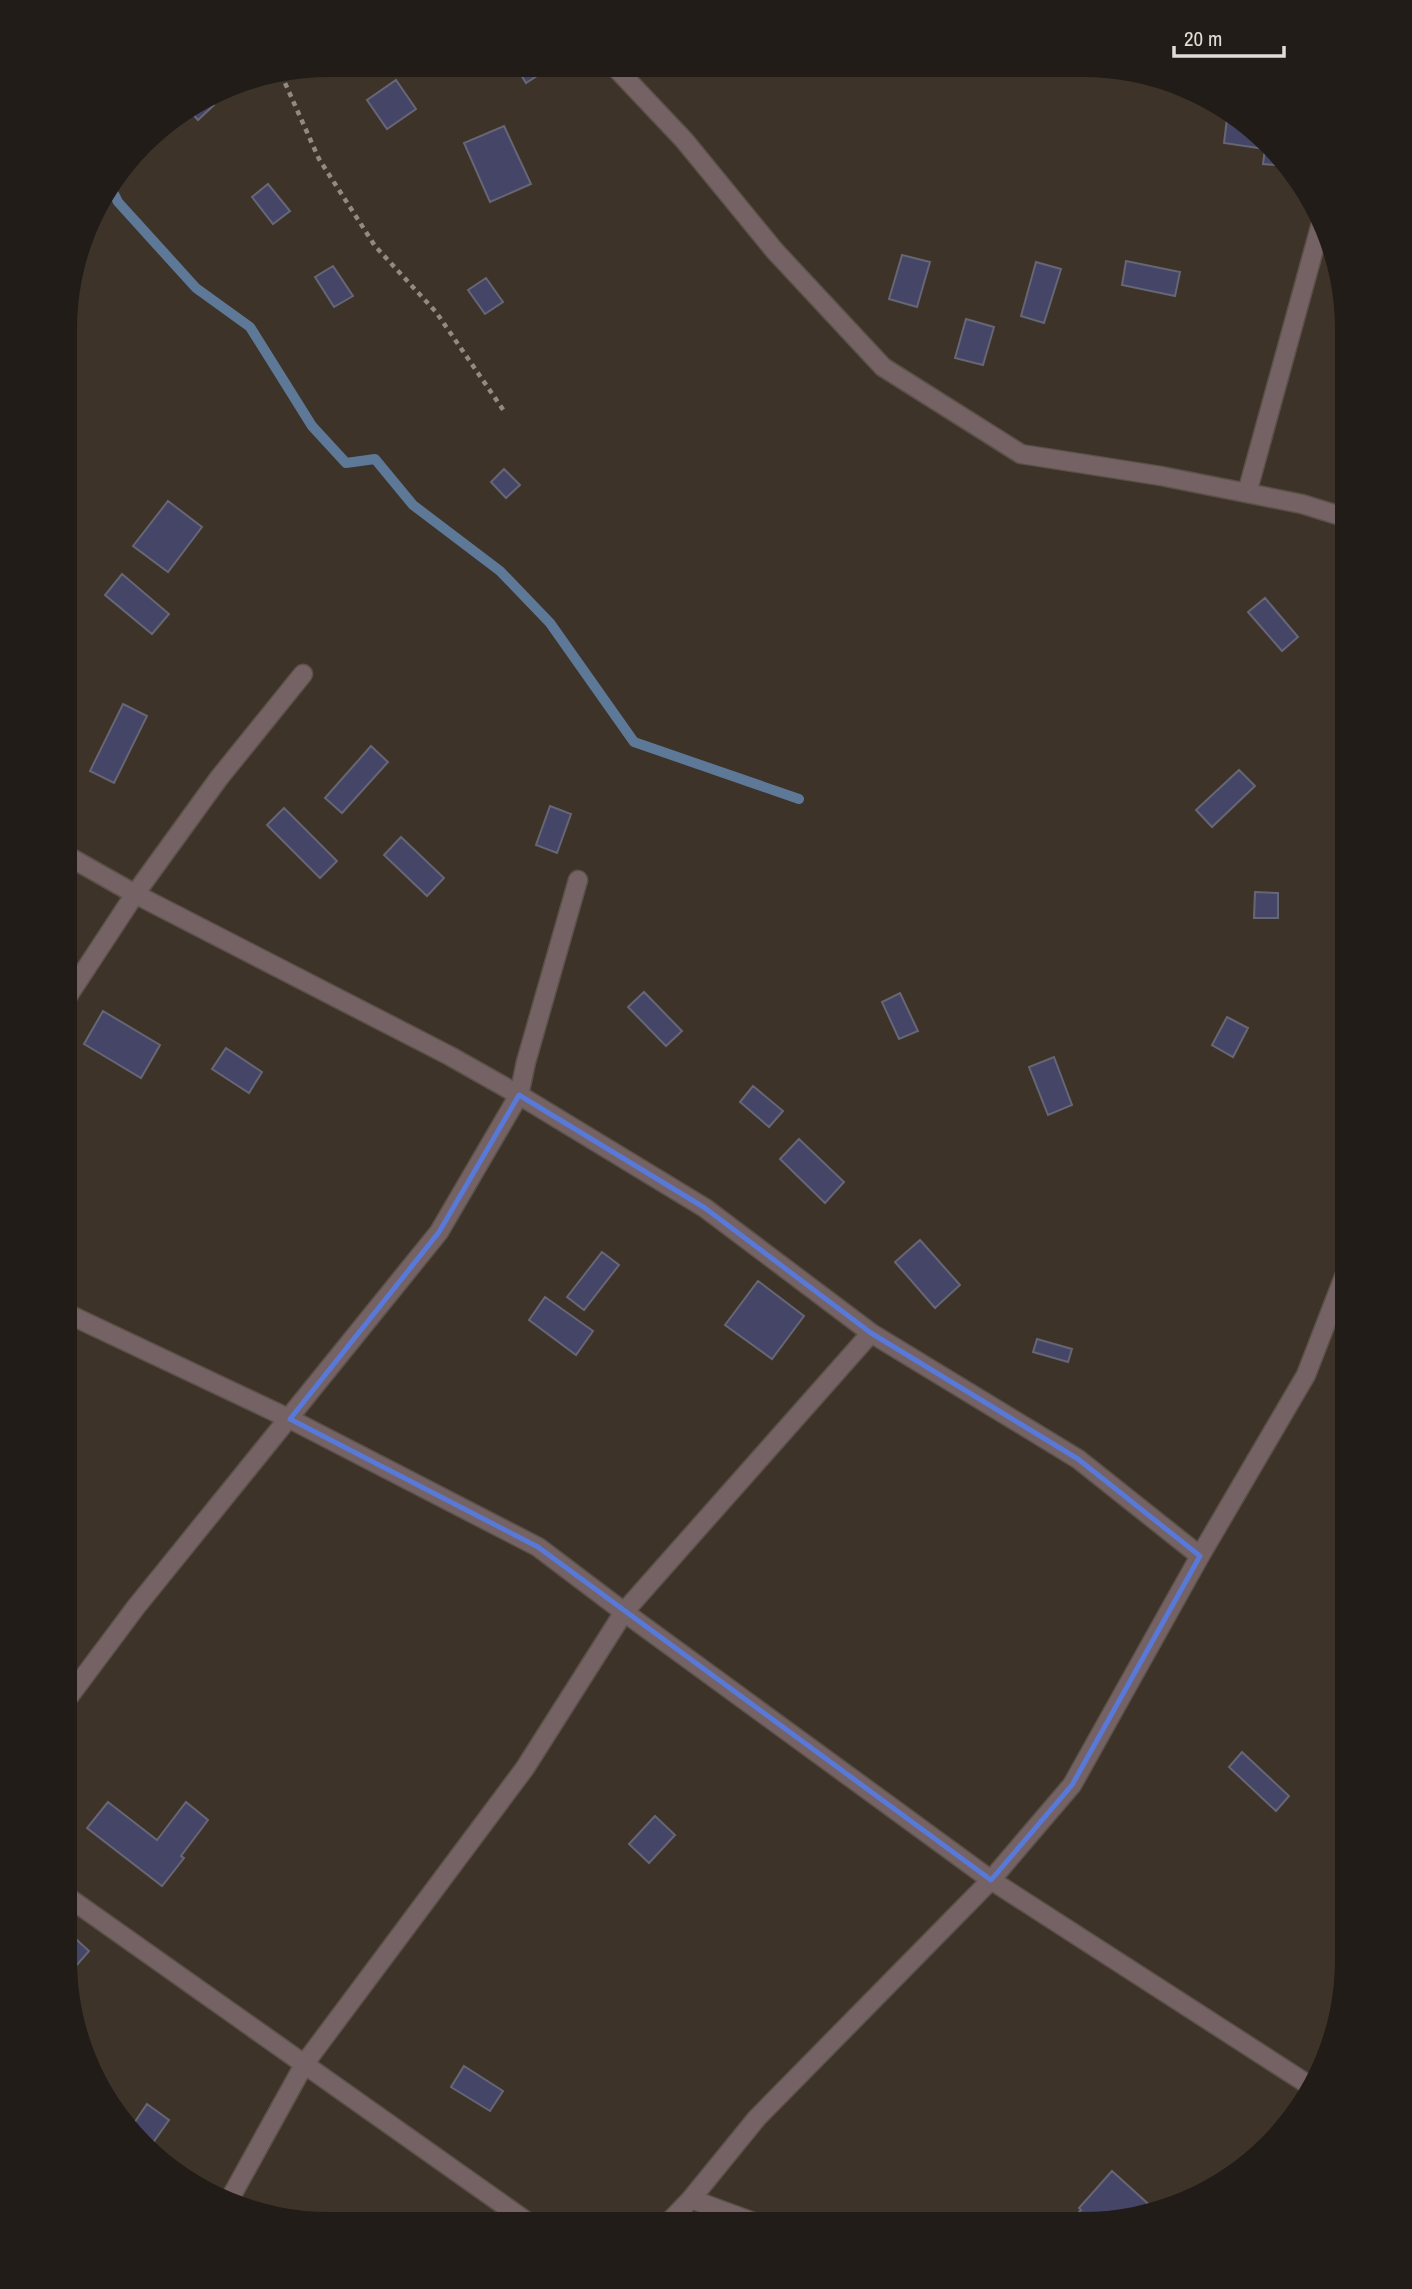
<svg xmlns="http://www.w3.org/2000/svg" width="1412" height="2289" viewBox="0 0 1412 2289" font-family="'Archivo Narrow',sans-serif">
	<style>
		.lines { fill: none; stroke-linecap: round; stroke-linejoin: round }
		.stream { stroke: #5e7998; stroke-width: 10 }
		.building { fill: #454567; stroke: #666675; stroke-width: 2 }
		.minor-casing { stroke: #5b5148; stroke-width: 21 }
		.path { stroke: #938b83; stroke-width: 4.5; stroke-dasharray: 5 5; stroke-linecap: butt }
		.minor { stroke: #756265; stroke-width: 18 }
		.marked { fill: none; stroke: #5879d7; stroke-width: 5; stroke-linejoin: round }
	</style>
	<rect width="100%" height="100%" fill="#3d3329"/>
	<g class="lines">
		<path class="stream" d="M1134,71L1137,72
			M111,188L118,202L196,288L250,327L312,426L346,463L375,459L413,505L500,571L550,623L634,742L799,799"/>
	</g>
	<path class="building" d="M515,65H539L543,72L526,83Z
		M396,80L416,109L387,129L367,100Z
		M207,98L214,105L198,120L188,109Z
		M1227,119L1247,122L1286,162V166L1263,164L1265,149L1224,143Z
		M504,126L531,184L490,202L464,143Z
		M268,184L290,211L273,224L252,197Z
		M902,255L930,262L917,307L889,299Z
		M1126,261L1180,272L1175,296L1122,285Z
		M1036,262L1061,269L1044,323L1021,316Z
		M333,266L353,296L334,307L315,277Z
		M486,278L503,302L485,314L468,290Z
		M966,319L994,327L983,365L955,358Z
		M504,469L520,485L506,498L491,482Z
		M168,501L202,527L168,572L133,546Z
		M122,574L169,614L152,634L105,595Z
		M1265,598L1298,637L1282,651L1248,612Z
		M123,704L147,716L114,783L90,771Z
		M371,746L388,762L342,813L325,798Z
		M1239,770L1255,786L1212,827L1196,810Z
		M550,806L571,814L557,853L536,845Z
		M284,808L337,861L320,878L267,825Z
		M401,837L444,878L427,896L384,855Z
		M1255,892L1278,893V918H1254Z
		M644,992L682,1031L666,1046L628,1007Z
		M900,993L918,1031L899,1039L882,1002Z
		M103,1011L160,1045L141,1078L84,1044Z
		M1227,1017L1248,1028L1233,1057L1212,1045Z
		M226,1048L262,1072L249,1093L212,1069Z
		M1054,1057L1072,1105L1048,1115L1029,1067Z
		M753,1086L783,1111L769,1127L740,1102Z
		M799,1139L844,1182L825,1203L780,1159Z
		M920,1240L960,1285L935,1308L895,1262Z
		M602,1252L619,1265L584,1310L567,1297Z
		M758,1281L804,1316L772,1359L725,1325Z
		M545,1297L593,1331L576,1355L529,1320Z
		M1037,1339L1072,1349L1068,1362L1033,1352Z
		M1242,1752L1289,1796L1276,1811L1229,1767Z
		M108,1802L157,1840L186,1802L208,1820L181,1856L184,1858L162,1886L87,1828Z
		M655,1816L675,1835L649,1863L629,1844Z
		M65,1929L89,1951L68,1975L65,1960Z
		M464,2066L503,2091L490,2111L451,2087Z
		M147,2104L169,2120L152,2144L130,2129Z
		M1112,2171L1155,2210L1084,2224H1068L1081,2210L1079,2208Z"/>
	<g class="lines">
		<g class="minor-casing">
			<path id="minor" d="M614,66L684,140L774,250L883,367L1021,454L1161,476L1302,504L1347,518
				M1247,493L1322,220
				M66,855L135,894L450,1056L519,1095L705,1208L871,1333L1078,1459L1200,1556
				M66,999L135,894L219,778L303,674
				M66,1313L290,1419L538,1547L624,1612L991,1880L1312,2087
				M65,1702L136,1607L439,1232L519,1095L526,1062L578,880
				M65,1895L529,2223
				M691,2199L756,2223
				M227,2204L305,2063L525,1768L624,1612L871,1333
				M668,2223L691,2199L757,2118L991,1880L1072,1785L1200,1556L1306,1375L1347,1269"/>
		</g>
		<path class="path" d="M281,74L319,159L375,246L436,312L504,411"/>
		<use href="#minor" class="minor"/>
	</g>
	<path class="marked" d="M519,1095L705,1208L871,1333L1078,1459L1200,1556L1072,1785L991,1880L538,1547L290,1419L439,1232Z"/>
	<path d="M0 0H1412V2289H0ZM329 77H1083A252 252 0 0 1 1335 329V1960A252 252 0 0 1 1083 2212H329A252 252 0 0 1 77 1960V329A252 252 0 0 1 329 77Z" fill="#211c17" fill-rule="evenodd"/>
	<path d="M1174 46v10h110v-10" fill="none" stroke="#e2dcd6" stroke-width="3.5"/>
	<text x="1184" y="46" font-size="21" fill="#e2dcd6" stroke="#211c17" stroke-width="5" paint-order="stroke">20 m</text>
</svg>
